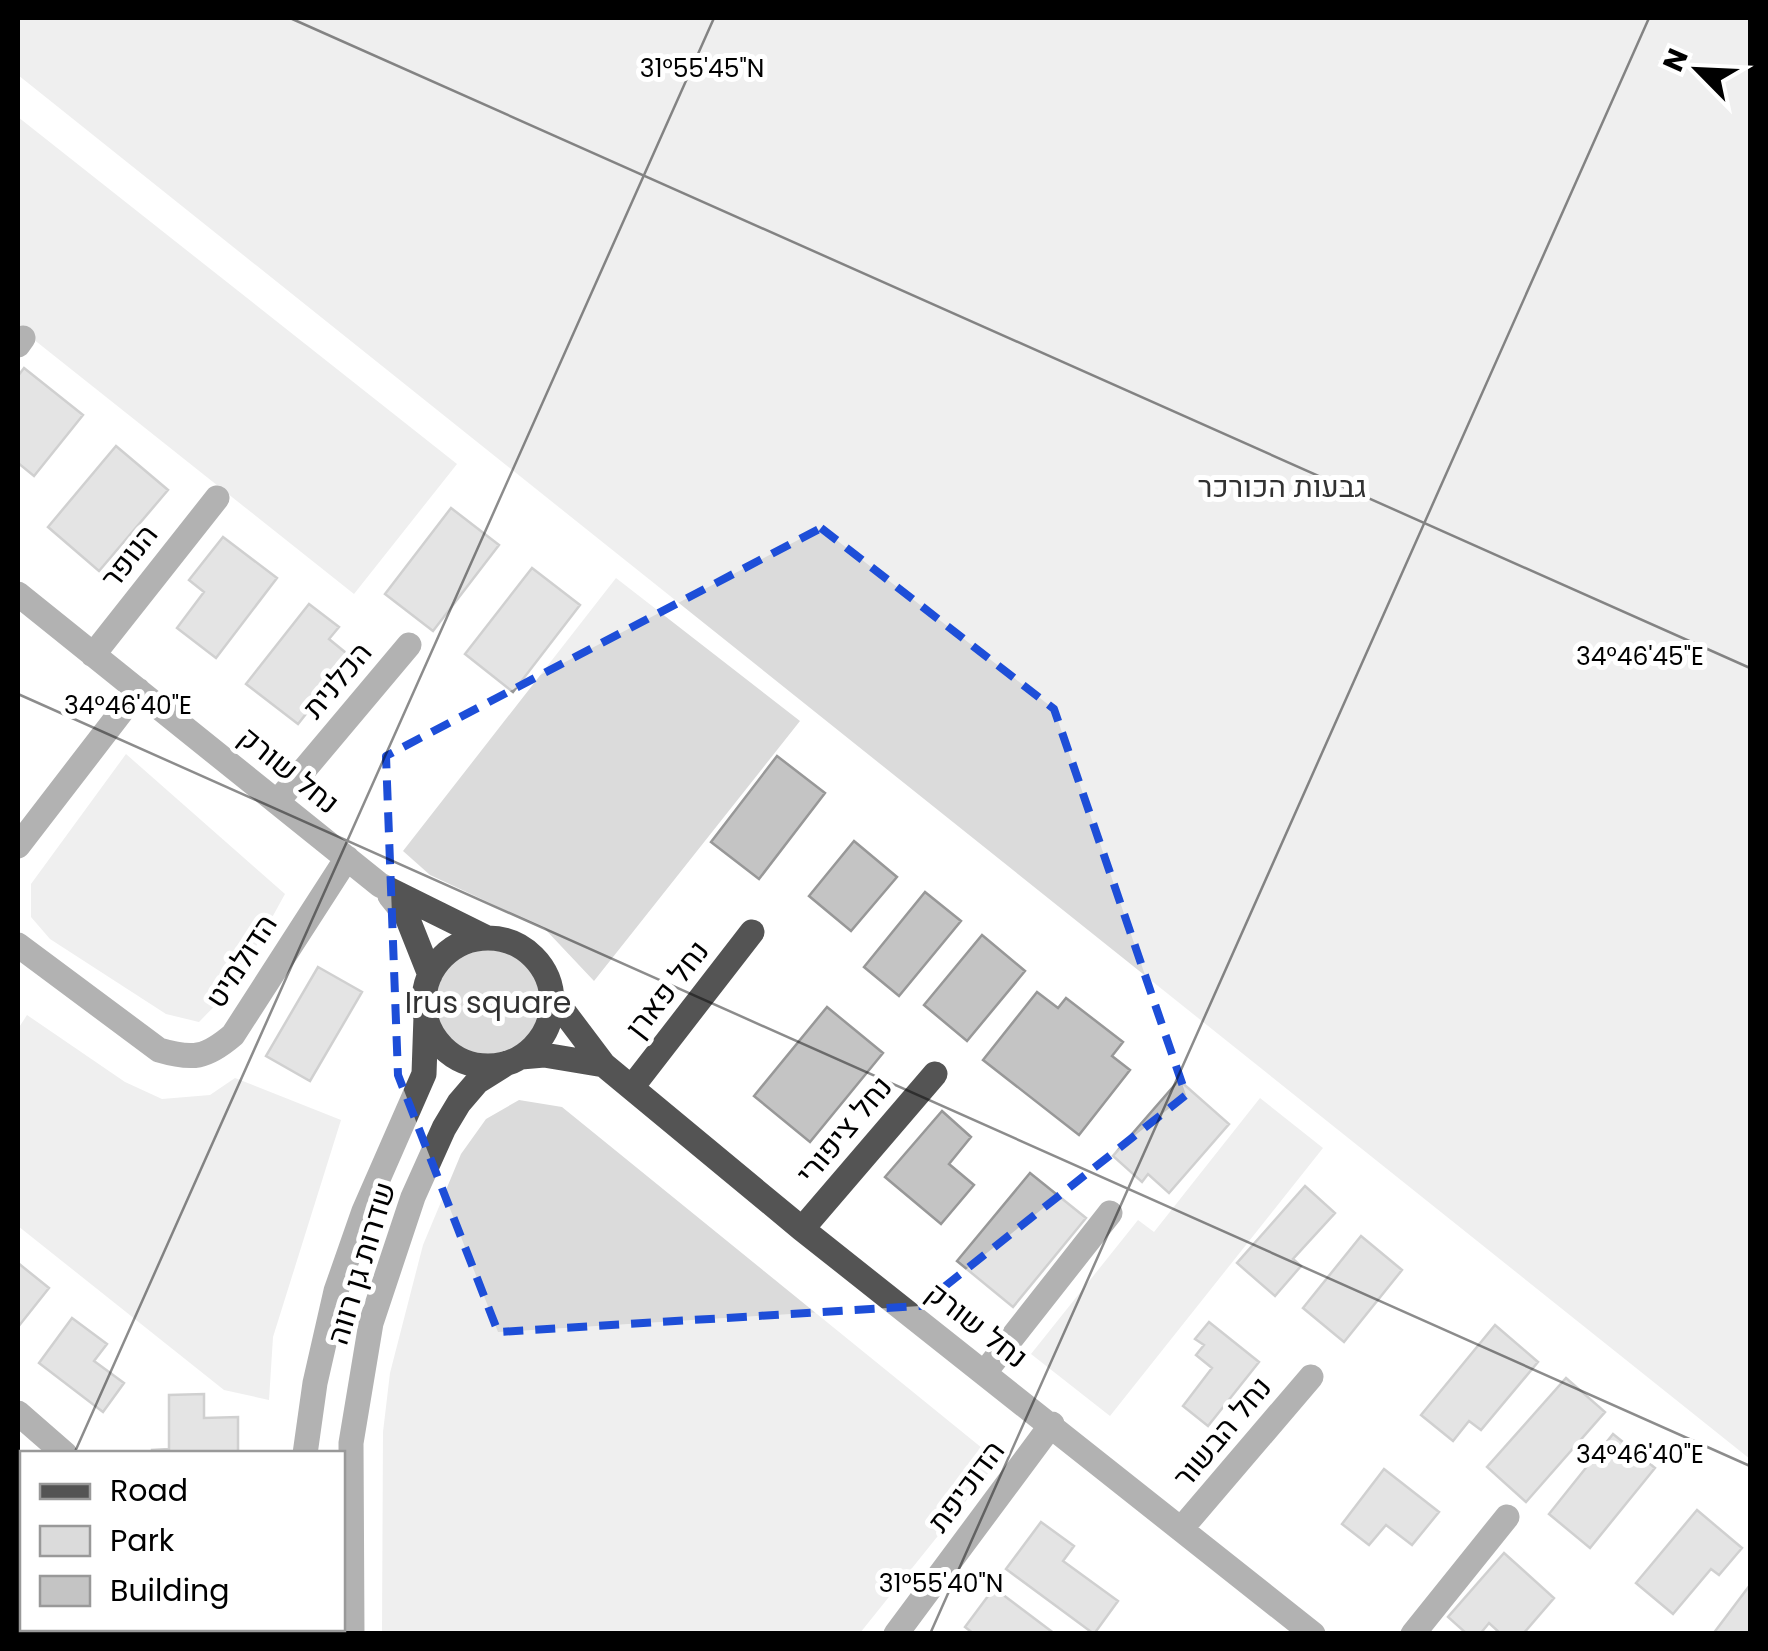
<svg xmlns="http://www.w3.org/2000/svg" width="1768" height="1651" viewBox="0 0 1768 1651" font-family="Poppins,Heebo,sans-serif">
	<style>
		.green { fill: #dbdbdb }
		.building { fill: #c4c4c4; stroke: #989898; stroke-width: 2.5 }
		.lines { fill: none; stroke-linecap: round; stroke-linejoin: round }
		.minor { stroke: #545454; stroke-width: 25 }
		.marked { fill: none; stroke: #1d4ed8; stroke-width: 8; stroke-dasharray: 20 12; stroke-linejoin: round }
		.ticks { fill: none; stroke: #000; stroke-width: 2.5; stroke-opacity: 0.45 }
		.labels { text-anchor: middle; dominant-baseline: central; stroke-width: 10; stroke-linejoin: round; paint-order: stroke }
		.park-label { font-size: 30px; fill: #323232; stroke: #fff }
		.street-label { font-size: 30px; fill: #000; stroke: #fff }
		.ticks-label { font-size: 25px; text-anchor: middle; fill: #000; stroke: #fff; stroke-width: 10; stroke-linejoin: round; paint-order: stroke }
	</style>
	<rect width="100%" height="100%" fill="#fff"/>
	<path class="green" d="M18,18H1750V1459L18,75Z
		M18,117L457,464L354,594L18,327Z
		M616,578L800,721L594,981L544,928L430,875L403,851Z
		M126,754L285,894L234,986L199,1022L166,1014L50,939L31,917V884Z
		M433 1002a55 55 0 1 1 110 0a55 55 0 1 1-110 0Z
		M27,1015L125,1082L162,1099L210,1095L235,1078L341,1120L273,1337L269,1400L224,1390L18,1226V1029Z
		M1260,1098L1323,1148L1110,1416L1031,1354L1138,1220L1154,1232Z
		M519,1100L562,1107L998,1461L860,1633H382L383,1432L390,1373L423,1245L461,1154L486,1119Z"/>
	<path class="building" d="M24,368L83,415L34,476L18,463V376Z
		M116,446L168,490L99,571L48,527Z
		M451,508L499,545L433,631L385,594Z
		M223,537L277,578L216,658L177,628L204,592L189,580Z
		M532,568L580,605L513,692L465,654Z
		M309,604L339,627L329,639L351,657L298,724L246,684Z
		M777,756L825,793L759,879L711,842Z
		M854,841L897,877L851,931L809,896Z
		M925,892L961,921L899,996L864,967Z
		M982,935L1025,971L967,1041L924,1005Z
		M318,967L362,992L310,1081L266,1056Z
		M1037,992L1058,1008L1066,998L1123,1042L1112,1056L1130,1070L1079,1135L983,1060Z
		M827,1007L883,1053L810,1142L754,1096Z
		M1179,1080L1229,1124L1169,1193L1148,1174L1142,1182L1113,1156Z
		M942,1111L971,1137L949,1164L974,1185L941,1224L885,1177Z
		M1030,1173L1086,1218L1013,1307L957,1261Z
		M1305,1186L1335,1213L1293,1259L1301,1266L1275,1296L1237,1263Z
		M1361,1236L1402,1270L1344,1342L1303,1308Z
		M18,1263L49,1288L18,1327Z
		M72,1318L107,1344L94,1361L124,1383L103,1412L39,1363Z
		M1209,1322L1259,1362L1208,1426L1183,1406L1212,1368L1196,1355L1204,1345L1195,1339Z
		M1495,1325L1538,1362L1481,1430L1469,1421L1453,1441L1421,1415Z
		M1566,1378L1605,1412L1526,1502L1487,1467Z
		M204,1394V1418L238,1417V1454H152V1450L169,1449V1395Z
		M1613,1434L1655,1468L1590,1548L1549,1514Z
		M1384,1469L1439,1512L1412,1545L1386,1525L1369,1545L1342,1524Z
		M1697,1510L1742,1548L1719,1575L1711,1569L1673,1614L1636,1583Z
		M1041,1522L1074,1546L1063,1561L1118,1601L1094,1634L1006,1569Z
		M1504,1553L1554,1598L1523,1634H1501L1489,1623L1480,1634H1467L1448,1617Z
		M1750,1585V1634H1713Z
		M994,1588L1055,1634H974L965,1627Z"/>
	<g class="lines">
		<path class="minor" d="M18,345L23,338
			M18,594L380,885L487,938
			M93,655L217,498
			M277,802L409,645
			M18,846L138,690
			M390,896L407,917L430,975
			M424 1002a64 64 0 1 1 128 0a64 64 0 1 1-128 0Z
			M18,945L159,1050C193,1060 206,1058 233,1035L347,858
			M552,996L604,1065L802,1229L1313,1634
			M521,1057L544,1055L604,1065
			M632,1087L752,932
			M802,1229L935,1074
			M985,1372L1110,1213
			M18,1413L65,1454
			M305,1454L315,1383L336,1291L364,1211L424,1074L426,1016
			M1181,1529L1311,1377
			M126,1628L127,1634
			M73,1634L87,1628
			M304,1634V1628
			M352,1634L351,1443L371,1323L413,1197L444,1128L459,1103L477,1082L507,1063
			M896,1634L1052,1424
			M1413,1634L1507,1517"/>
	</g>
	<path d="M0 0H1768V1651H0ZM821,528L1054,709L1186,1095L920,1306L498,1332L398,1075L386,756Z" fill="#fff" fill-opacity=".55" fill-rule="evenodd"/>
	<path class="marked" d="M821,528L1054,709L1186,1095L920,1306L498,1332L398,1075L386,756Z"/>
	<path class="ticks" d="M290,18L1750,668M18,694L1750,1466M74,1454L714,18M18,1492L22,1494M18,1581L22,1570M324,1628L335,1634M930,1634L1649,18"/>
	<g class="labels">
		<g class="park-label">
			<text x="1282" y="486">גבעות הכורכר</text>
			<text x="488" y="1002">Irus square</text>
		</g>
		<g class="street-label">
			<text transform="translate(129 556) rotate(-52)">הנופר</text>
			<text transform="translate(337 680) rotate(-50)">הכלנית</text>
			<text transform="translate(289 770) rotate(39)">נחל שורק</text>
			<text transform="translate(241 961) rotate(-57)">הדולמיט</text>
			<text transform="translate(667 989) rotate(-52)">נחל פארן</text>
			<text transform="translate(844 1130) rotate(-50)">נחל ציפורי</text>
			<text transform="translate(361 1263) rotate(-73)">שדרות גן רווה</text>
			<text transform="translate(977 1325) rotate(38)">נחל שורק</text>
			<text transform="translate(1222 1432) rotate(-50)">נחל הבשור</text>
			<text transform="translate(966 1486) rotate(-53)">הדוכיפת</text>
		</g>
	</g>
	<g class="ticks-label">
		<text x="702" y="77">31°55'45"N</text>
		<text x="1640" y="665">34°46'45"E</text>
		<text x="128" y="714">34°46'40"E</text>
		<text x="1640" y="1463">34°46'40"E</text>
		<text x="941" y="1592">31°55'40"N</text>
	</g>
	<rect width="1768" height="1651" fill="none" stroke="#000000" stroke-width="40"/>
	<rect x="20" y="1451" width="325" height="180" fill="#ffffff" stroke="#999999" stroke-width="2.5"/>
	<rect x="40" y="1484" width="50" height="15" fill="#545454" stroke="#999999" stroke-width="2.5"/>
	<text x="110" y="1501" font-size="30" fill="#000000">Road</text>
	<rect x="40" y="1526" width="50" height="30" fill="#dbdbdb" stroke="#999999" stroke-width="2.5"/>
	<text x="110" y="1551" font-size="30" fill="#000000">Park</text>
	<rect x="40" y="1576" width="50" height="30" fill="#c4c4c4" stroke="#999999" stroke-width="2.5"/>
	<text x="110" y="1601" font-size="30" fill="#000000">Building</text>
	<g transform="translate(1698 70) rotate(294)" stroke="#ffffff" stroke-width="8" paint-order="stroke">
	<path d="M0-8L18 38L0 25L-18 38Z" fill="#000000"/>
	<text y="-15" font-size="28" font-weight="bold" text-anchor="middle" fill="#000000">N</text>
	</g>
</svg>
